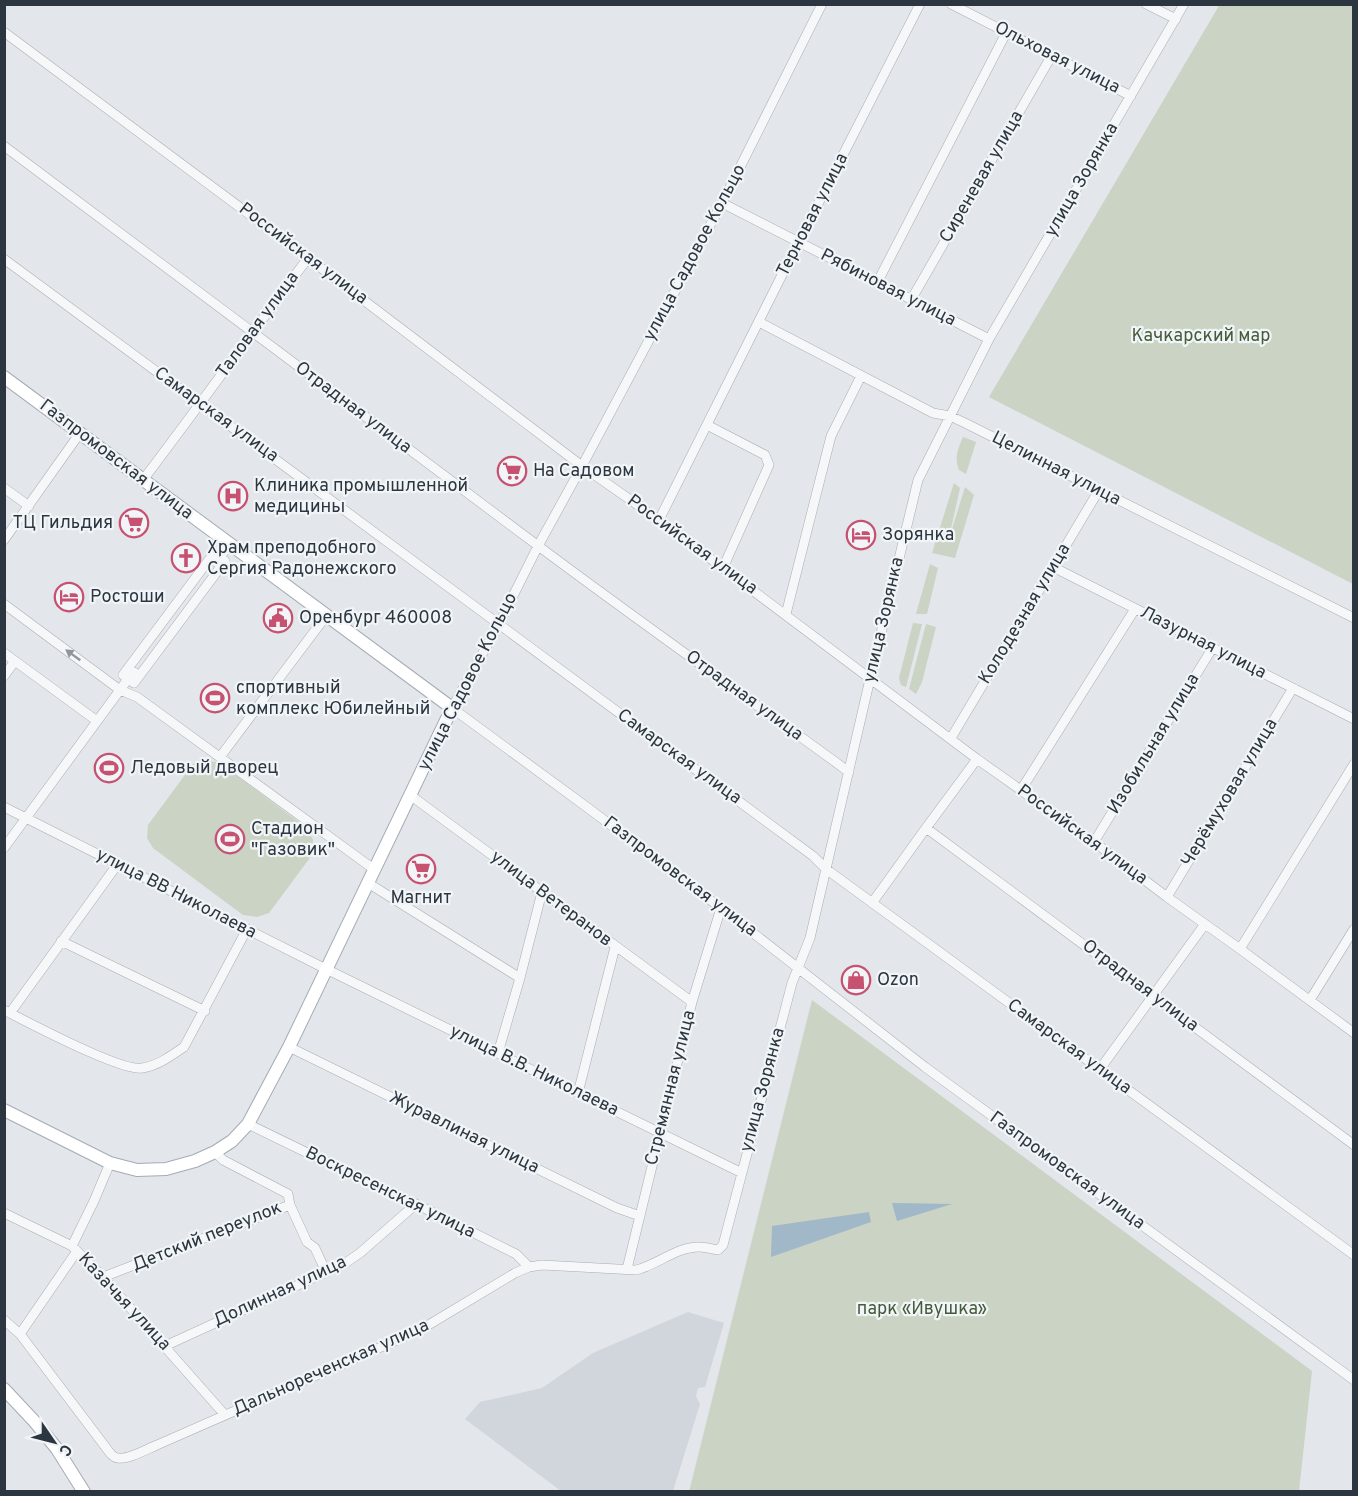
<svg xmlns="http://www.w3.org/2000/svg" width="1358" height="1496" viewBox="0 0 1358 1496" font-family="Overpass,sans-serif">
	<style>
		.built { fill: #d1d6dc }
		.green { fill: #cad3c4 }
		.water { fill: #a0b8c7 }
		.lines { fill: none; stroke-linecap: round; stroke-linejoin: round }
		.minor-casing { stroke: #a8aeb4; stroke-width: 10 }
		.major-casing { stroke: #a3acb5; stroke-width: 14 }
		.minor { stroke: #f5f7f8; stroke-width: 9 }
		.major { stroke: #fff; stroke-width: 12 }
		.oneway { fill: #90969c }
		.labels { text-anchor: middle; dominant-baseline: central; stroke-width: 4.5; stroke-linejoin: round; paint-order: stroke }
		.street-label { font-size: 18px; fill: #2c3641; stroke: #f2f5f7 }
		.park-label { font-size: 18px; fill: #445c3a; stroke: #f2f5f7 }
		.poi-label { font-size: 18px; fill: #2c3641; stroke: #f2f5f7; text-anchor: start }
	</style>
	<rect width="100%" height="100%" fill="#e3e6ea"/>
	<path class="built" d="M688,1312L724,1323L705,1387L698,1388L696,1396L700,1404L673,1491H561L465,1419L480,1402L542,1388L593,1353Z"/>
	<path class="green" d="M1220,4L1353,5V584L989,397Z
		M963,437L976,442L966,474L959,470C954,457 958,449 963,437Z
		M954,483L960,488L948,542L965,487L974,495L955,558L932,553Z
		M930,564L938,568L927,614H916Z
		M913,623L922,624L906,687L901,685L899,678Z
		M926,624L936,627L922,682L916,694L909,689Z
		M205,761L218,762L307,828L313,840L312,855L269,913L257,917L243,915L153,848L147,838L148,825L193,764Z
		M812,1000L1312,1371L1299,1491L689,1492Z"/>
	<path class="water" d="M892,1203L952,1204L897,1221Z
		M869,1212L871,1222L771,1257L772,1226Z"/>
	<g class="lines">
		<g class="minor-casing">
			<path id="minor" d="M822,4L722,203L582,466L538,546L499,624L452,708L588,808L721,908L925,1067L1354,1380
				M951,4L1131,96
				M1146,4L1176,19
				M4,32L308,258L582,466L659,520L977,759L1094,842L1167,897L1240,949L1354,1033
				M4,146C183,278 358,413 537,545C640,622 745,696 849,772
				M722,203L989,339
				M4,259L813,856L826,869L1354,1255
				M877,283L1006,33
				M911,300L1052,55
				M759,322L933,413L950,416L965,423L1354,618
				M707,425L765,455L769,465L723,568
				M143,480C199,406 253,331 308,258
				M4,488L29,506
				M659,520L798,243L920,4
				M4,540L80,433
				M1053,567L1354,719
				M4,604L120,690L137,697L375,870
				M786,614L831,436L861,376
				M4,653L97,721
				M134,672L128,679L123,675L214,553L220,557L216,562
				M4,676L15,661
				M951,738L1099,490
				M220,757L326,616
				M1021,790L1135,609
				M410,795L692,1002
				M4,807L326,969L742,1173
				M926,828L1354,1145
				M1094,842L1213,647
				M4,848L128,679L134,683L225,561L220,557L230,544
				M368,883L520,978
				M1167,897L1293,688
				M872,903L926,828L977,759
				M61,941L205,1011
				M1240,949L1354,764
				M1310,1000L1354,929
				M4,1010C27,1022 122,1072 142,1068C157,1066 171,1056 184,1047L247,929
				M10,1013L117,865
				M289,1047L617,1208L640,1216
				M498,1053L520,978L542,892
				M1100,1069L1205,924
				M578,1093L615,947
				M248,1124L361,1179L416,1204L516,1254L529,1267
				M290,1205L307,1242L315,1248L326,1272
				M4,1213L72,1246L103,1277L225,1415
				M72,1246L94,1201L110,1163
				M627,1269L692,1002L721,908
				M103,1277L290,1205L288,1194L223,1160L215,1152
				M4,1320L20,1334L110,1453C113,1456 114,1458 118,1458C128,1460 147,1449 157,1445L420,1330L515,1273L529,1267L542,1265L636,1270C657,1265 676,1247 699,1247C705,1247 712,1249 718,1250L723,1245L792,983L810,938L870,679L918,480L989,339L1184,4
				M20,1334L77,1251
				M165,1346L344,1264L360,1253L416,1204"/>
		</g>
		<g class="major-casing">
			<path id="major" d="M4,377L452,708L289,1047L248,1124L232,1141L215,1152L195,1161L166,1169L137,1170L110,1163L4,1110
				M4,1389L35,1422L57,1449L84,1492"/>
		</g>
		<use href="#minor" class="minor"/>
		<use href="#major" class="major"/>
	</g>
	<defs><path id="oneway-solid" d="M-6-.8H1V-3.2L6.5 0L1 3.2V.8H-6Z" transform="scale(1.5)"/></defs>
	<use class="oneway" href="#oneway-solid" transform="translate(73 655) rotate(-144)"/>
	<defs>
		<g id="supermarket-ring" transform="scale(1.5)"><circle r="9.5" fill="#f2f5f7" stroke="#c65170" stroke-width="1.5"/><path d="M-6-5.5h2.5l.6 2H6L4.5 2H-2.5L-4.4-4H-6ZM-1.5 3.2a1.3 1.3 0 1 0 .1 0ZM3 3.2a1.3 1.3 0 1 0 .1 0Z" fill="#c65170"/></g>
		<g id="hospital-ring" transform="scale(1.5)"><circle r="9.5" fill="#f2f5f7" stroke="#c65170" stroke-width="1.5"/><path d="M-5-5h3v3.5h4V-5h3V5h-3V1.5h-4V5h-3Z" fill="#c65170"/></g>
		<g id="hotel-ring" transform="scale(1.5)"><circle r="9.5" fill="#f2f5f7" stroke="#c65170" stroke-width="1.5"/><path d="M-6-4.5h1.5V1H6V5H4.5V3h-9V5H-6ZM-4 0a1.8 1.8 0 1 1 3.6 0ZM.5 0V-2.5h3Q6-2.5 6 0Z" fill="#c65170"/></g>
		<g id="church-ring" transform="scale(1.5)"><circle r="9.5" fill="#f2f5f7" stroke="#c65170" stroke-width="1.5"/><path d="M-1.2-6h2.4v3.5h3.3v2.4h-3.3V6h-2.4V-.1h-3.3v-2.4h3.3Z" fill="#c65170"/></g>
		<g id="civic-ring" transform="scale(1.5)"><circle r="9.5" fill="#f2f5f7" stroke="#c65170" stroke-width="1.5"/><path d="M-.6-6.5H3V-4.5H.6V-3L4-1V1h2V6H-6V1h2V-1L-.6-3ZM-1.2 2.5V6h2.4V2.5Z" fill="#c65170"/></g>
		<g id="stadium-ring" transform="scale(1.5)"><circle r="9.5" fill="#f2f5f7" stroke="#c65170" stroke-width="1.5"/><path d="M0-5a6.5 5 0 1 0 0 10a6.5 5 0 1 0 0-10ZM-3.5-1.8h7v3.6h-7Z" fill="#c65170"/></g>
		<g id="shop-ring" transform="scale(1.5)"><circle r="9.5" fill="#f2f5f7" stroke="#c65170" stroke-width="1.5"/><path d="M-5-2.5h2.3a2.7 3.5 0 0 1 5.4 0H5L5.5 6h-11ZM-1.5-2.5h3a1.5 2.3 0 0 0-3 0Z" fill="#c65170"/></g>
	</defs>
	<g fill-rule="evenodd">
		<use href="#supermarket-ring" x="512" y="471"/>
		<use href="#hospital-ring" x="233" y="496"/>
		<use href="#supermarket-ring" x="134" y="523"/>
		<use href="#hotel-ring" x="861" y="535"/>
		<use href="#church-ring" x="186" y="558"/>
		<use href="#hotel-ring" x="69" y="597"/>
		<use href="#civic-ring" x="278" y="618"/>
		<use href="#stadium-ring" x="215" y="698"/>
		<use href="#stadium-ring" x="109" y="768"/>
		<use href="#stadium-ring" x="230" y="839"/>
		<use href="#supermarket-ring" x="421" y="869"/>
		<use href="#shop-ring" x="856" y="980"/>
	</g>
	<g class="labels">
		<g class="street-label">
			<text transform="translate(1057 58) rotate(27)">Ольховая улица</text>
			<text transform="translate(982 177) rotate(-60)">Сиреневая улица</text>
			<text transform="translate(1082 180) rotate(-60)">улица Зорянка</text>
			<text transform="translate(813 215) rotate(-63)">Терновая улица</text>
			<text transform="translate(695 253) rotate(-62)">улица Садовое Кольцо</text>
			<text transform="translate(303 254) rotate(37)">Российская улица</text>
			<text transform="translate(888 288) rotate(27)">Рябиновая улица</text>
			<text transform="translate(258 325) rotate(-54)">Таловая улица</text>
			<text transform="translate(353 408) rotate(37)">Отрадная улица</text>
			<text transform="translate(216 415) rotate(36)">Самарская улица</text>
			<text transform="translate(116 460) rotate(37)">Газпромовская улица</text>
			<text transform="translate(1056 469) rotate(27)">Целинная улица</text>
			<text transform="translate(692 545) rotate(36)">Российская улица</text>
			<text transform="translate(1025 614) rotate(-59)">Колодезная улица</text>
			<text transform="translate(884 620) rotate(-77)">улица Зорянка</text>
			<text transform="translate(1203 643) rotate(27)">Лазурная улица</text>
			<text transform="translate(468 682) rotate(-63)">улица Садовое Кольцо</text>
			<text transform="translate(744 696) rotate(36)">Отрадная улица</text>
			<text transform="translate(1154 744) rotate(-59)">Изобильная улица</text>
			<text transform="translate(679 757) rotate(36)">Самарская улица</text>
			<text transform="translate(1230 793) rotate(-59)">Черёмуховая улица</text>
			<text transform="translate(1082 835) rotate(36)">Российская улица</text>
			<text transform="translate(680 877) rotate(37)">Газпромовская улица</text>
			<text transform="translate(176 894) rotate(27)">улица ВВ Николаева</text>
			<text transform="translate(551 899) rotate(37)">улица Ветеранов</text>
			<text transform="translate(1140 986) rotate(37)">Отрадная улица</text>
			<text transform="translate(1069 1047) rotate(36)">Самарская улица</text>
			<text transform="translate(534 1071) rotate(26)">улица В.В. Николаева</text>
			<text transform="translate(671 1088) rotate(-76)">Стремянная улица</text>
			<text transform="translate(763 1090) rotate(-75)">улица Зорянка</text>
			<text transform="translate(464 1133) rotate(26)">Журавлиная улица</text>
			<text transform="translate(1067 1171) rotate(36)">Газпромовская улица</text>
			<text transform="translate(390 1193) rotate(26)">Воскресенская улица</text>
			<text transform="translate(207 1237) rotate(-22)">Детский переулок</text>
			<text transform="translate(280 1292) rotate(-25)">Долинная улица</text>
			<text transform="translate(124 1302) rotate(47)">Казачья улица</text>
			<text transform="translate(331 1368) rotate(-24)">Дальнореченская улица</text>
		</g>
		<g class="park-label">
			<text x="1201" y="336">Качкарский мар</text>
			<text x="922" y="1309">парк «Ивушка»</text>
		</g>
		<g class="poi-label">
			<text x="533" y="471">На Садовом</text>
			<text x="254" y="486">Клиника промышленной<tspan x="254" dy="21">медицины</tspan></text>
			<text x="113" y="523" text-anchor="end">ТЦ Гильдия</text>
			<text x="882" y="535">Зорянка</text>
			<text x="207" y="548">Храм преподобного<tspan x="207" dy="21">Сергия Радонежского</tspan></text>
			<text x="90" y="597">Ростоши</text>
			<text x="299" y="618">Оренбург 460008</text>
			<text x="236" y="688">спортивный<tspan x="236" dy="21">комплекс Юбилейный</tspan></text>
			<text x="130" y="768">Ледовый дворец</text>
			<text x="251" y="829">Стадион<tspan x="251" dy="21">"Газовик"</tspan></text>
			<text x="421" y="898" text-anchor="middle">Магнит</text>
			<text x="877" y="980">Ozon</text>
		</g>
	</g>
	<rect width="1358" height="1496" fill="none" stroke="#2c3641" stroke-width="12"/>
	<g transform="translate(54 1442) rotate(125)" stroke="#f2f5f7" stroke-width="4.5" paint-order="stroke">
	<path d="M0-4.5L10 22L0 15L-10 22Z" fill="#2c3641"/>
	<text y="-9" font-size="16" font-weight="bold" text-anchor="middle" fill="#2c3641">С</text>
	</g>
</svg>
